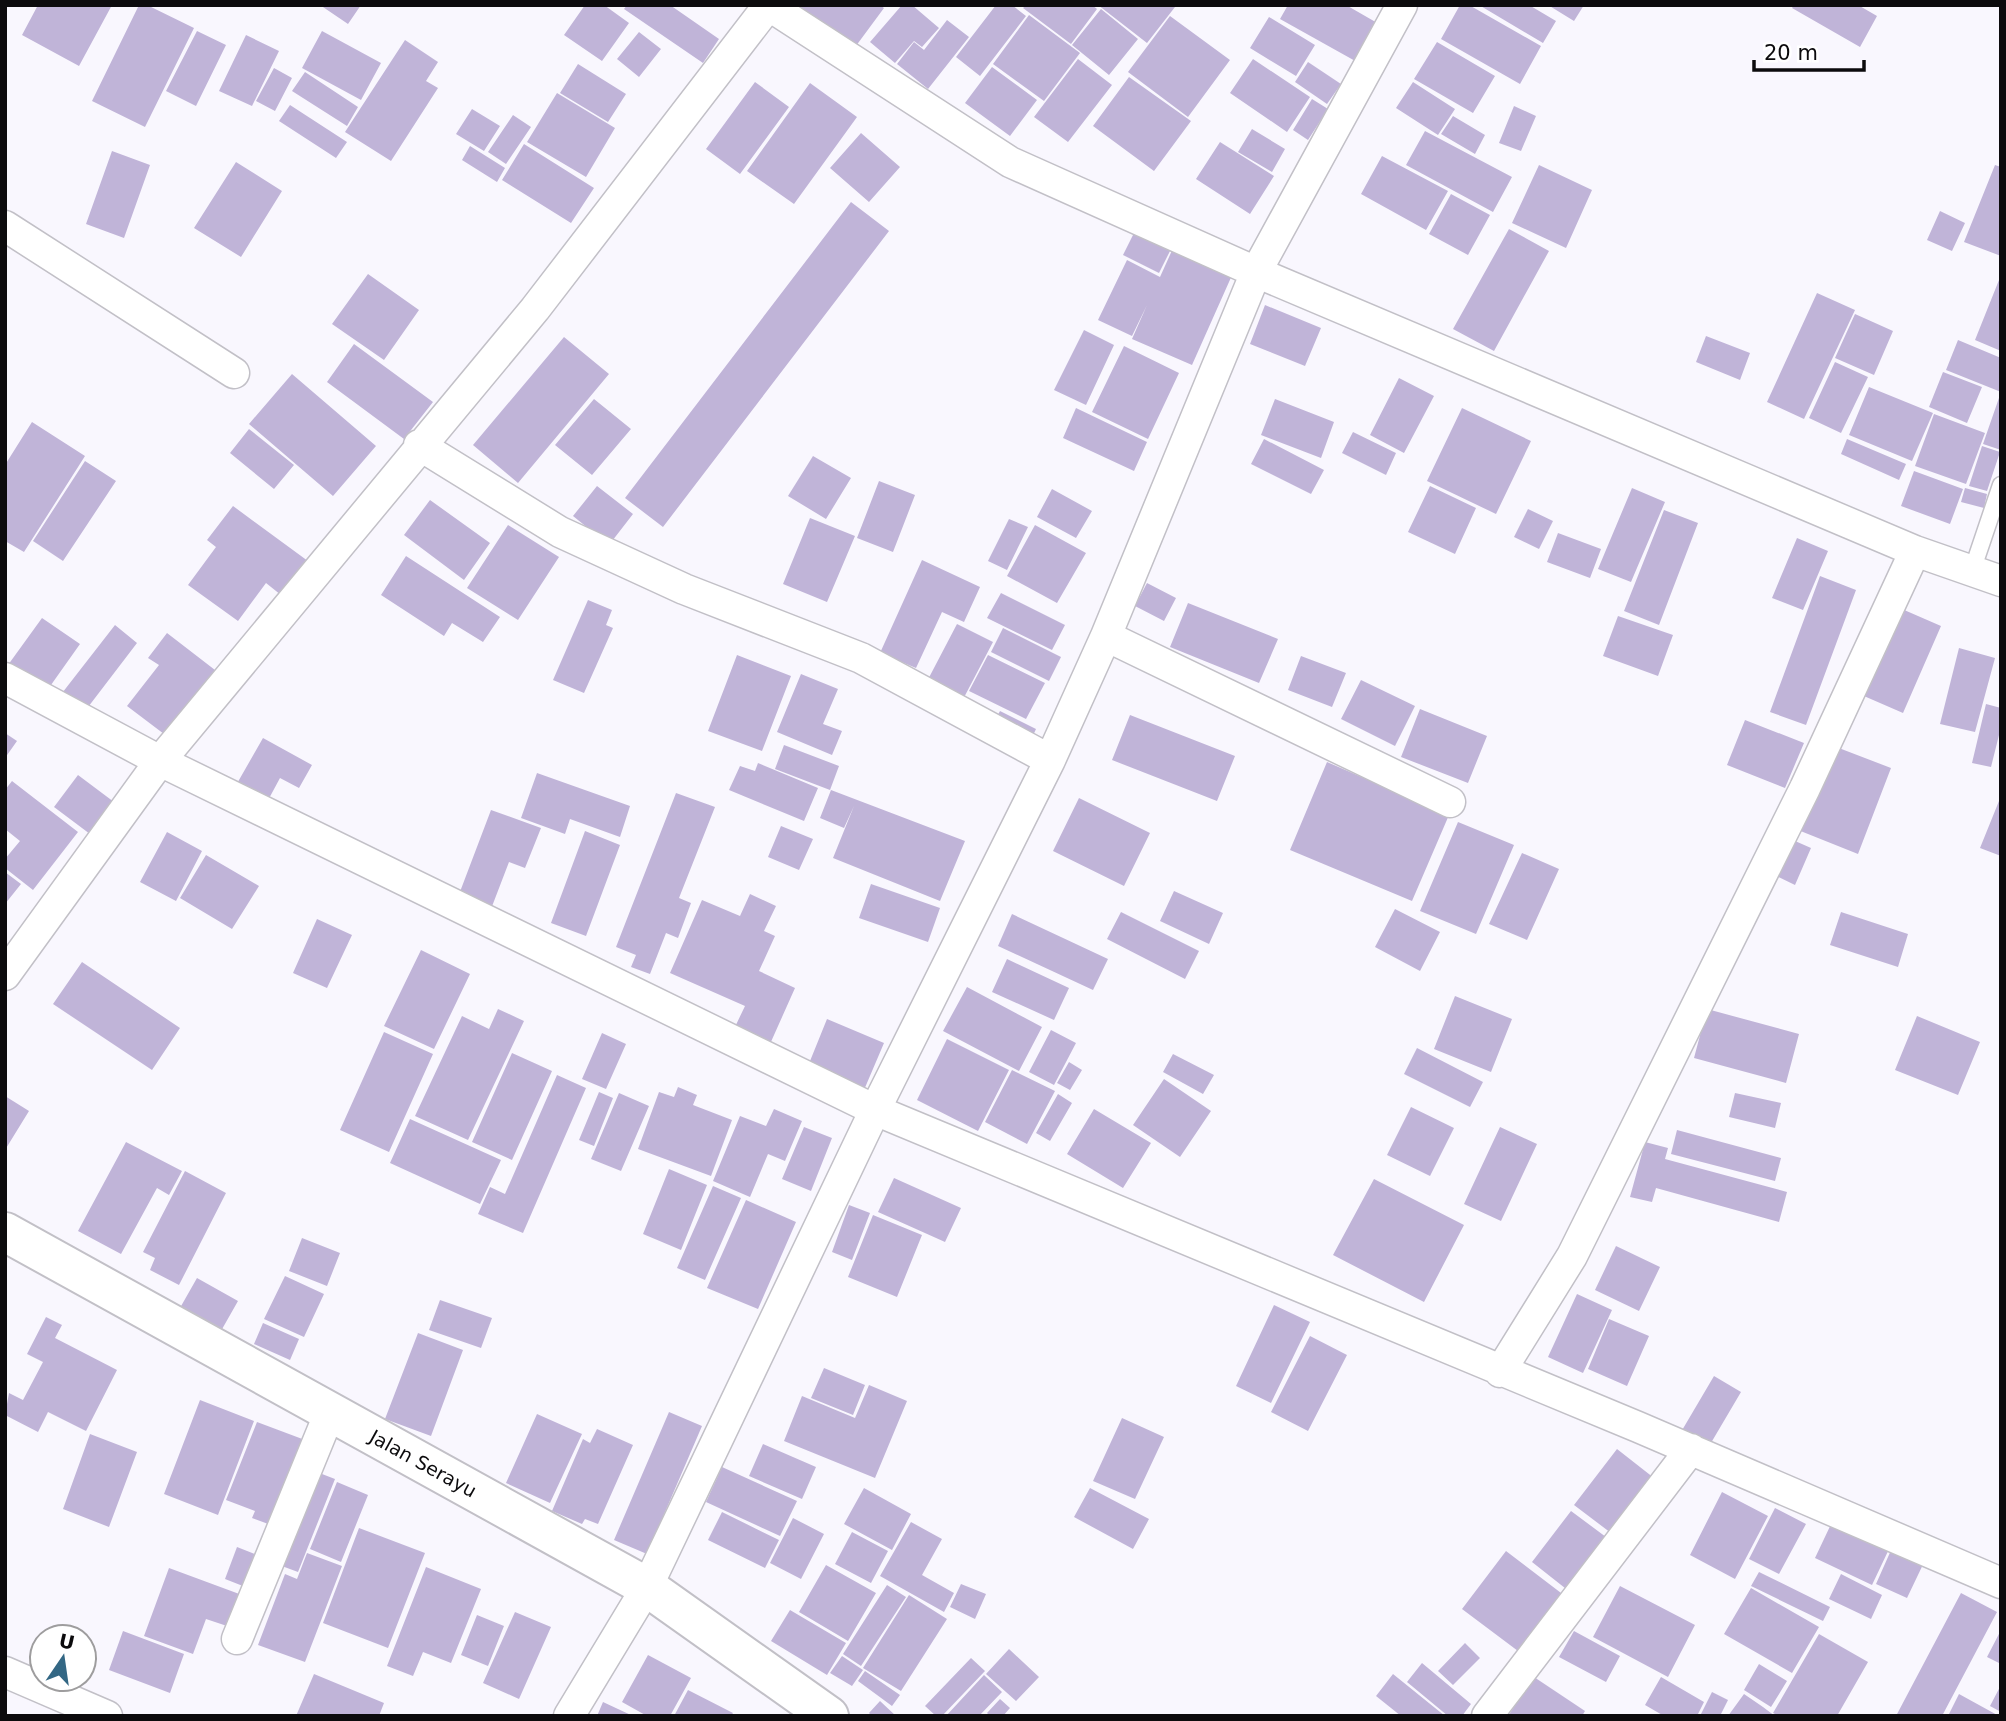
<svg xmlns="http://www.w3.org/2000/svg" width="2006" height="1721" viewBox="0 0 2006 1721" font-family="'DejaVu Sans',sans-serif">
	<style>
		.building { fill: #c0b4d8 }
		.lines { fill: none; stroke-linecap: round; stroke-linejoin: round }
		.service-casing { stroke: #c2c0c7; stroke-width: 19 }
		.minor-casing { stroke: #c2c0c7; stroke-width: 33 }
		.tertiary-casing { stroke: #c2c0c7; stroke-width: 42 }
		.service { stroke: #fff; stroke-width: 16 }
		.minor { stroke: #fff; stroke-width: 30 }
		.tertiary { stroke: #fff; stroke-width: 38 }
		.labels { text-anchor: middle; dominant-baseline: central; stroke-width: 6; stroke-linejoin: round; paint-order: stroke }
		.street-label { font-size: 19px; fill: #0c0b0d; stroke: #fff }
	</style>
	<rect width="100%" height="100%" fill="#f9f7fe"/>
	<path class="building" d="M38,5H112L79,66L22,35Z
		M139,5H147L194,28L145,127L92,101Z
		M320,5H361L348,24Z
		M585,5H604L629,23L602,61L564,35Z
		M627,5H670L719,39L703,63L624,9Z
		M797,5H880L884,8L850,54L793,11Z
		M902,5H912L939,28L922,47L914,41L895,63L870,42Z
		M996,5H1012L1026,16L980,76L956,57Z
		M1026,5H1092L1097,9L1071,44L1023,8Z
		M1098,5H1172L1175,7L1147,43Z
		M1288,5H1346L1379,24L1357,62L1280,19Z
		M1460,5H1469L1541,46L1520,84L1441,39Z
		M1479,5H1529L1556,21L1543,43Z
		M1548,5H1584L1574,21Z
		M1794,5H1858L1877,16L1860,47L1792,8Z
		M1101,9L1138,39L1109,75L1072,45Z
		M1029,15L1080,53L1044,101L993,64Z
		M1170,16L1230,60L1188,117L1128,72Z
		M1269,17L1315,45L1296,76L1250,48Z
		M947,20L969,37L928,89L897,64L914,42L924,50Z
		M197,31L226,45L196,106L166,91Z
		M322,31L381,63L361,100L302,68Z
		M639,32L661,49L639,77L617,59Z
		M246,35L279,51L252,106L219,91Z
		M405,40L438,62L426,81L438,88L391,161L345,132Z
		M1437,42L1495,76L1473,113L1414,79Z
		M1078,59L1112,85L1068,142L1034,117Z
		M1253,59L1310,97L1287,132L1230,93Z
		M1308,62L1341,84L1327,104L1295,82Z
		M578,64L626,94L608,122L560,93Z
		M992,67L1037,100L1010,136L965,103Z
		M274,68L292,78L275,111L256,101Z
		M305,72L358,107L347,126L292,91Z
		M1129,77L1191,121L1154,171L1093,126Z
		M755,82L789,107L740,174L706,149Z
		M1413,82L1455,109L1438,135L1396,108Z
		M810,83L857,117L794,204L747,171Z
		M557,93L615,128L586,177L527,142Z
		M1312,99L1328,109L1308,140L1293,130Z
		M290,105L347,142L336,158L279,121Z
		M1514,106L1536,116L1521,151L1499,143Z
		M472,109L500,126L484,151L456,134Z
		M513,115L531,127L506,164L488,152Z
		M1453,116L1485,135L1475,154L1441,134Z
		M1252,129L1285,149L1272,172L1238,152Z
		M1425,131L1512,177L1493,212L1406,165Z
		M861,133L900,167L869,202L830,168Z
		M1220,142L1274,176L1250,214L1196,179Z
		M524,144L594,188L571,223L502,180Z
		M470,146L505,168L497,182L462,160Z
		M112,151L150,165L124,238L86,224Z
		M1382,156L1448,191L1426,230L1361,194Z
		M236,162L282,191L241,257L194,228Z
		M1539,165L1592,190L1566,248L1512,223Z
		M1995,165L2001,167V256L1964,242Z
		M1451,194L1490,215L1468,255L1429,234Z
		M851,202L889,231L663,527L625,498Z
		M1940,211L1965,223L1952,251L1927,240Z
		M1509,229L1549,251L1494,351L1453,329Z
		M1135,231L1171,249L1159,273L1123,255Z
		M1174,246L1233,273L1192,365L1132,339L1147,305L1132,336L1098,320L1127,260L1160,277Z
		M368,274L419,310L384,360L332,324Z
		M2001,275V351L1975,340Z
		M1817,293L1855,310L1804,419L1767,402Z
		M1265,305L1321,328L1305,366L1250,344Z
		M1855,314L1893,331L1874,375L1835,358Z
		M1084,330L1114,345L1086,405L1054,390Z
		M1706,336L1750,353L1740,380L1696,362Z
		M564,337L609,374L518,483L473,445Z
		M1958,340L2001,358V392L1946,370Z
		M354,344L433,402L404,439L327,382Z
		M1124,346L1179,373L1148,439L1092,412Z
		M1835,362L1868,377L1841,433L1809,418Z
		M1943,372L1982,387L1967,423L1929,407Z
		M292,374L376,446L333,496L249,424Z
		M1399,378L1434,396L1404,453L1370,435Z
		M1869,387L1933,413L1912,461L1849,435Z
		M2000,395H2001V450L1983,444Z
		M594,399L631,429L592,475L555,445Z
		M1275,399L1334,422L1321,458L1261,435Z
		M1076,408L1147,442L1134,471L1063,438Z
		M1462,408L1531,441L1496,514L1427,481Z
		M1934,414L1985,433L1966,484L1915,466Z
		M32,422L85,456L24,552L5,541V465Z
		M249,429L294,465L274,489L230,453Z
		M1353,432L1396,453L1386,475L1342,453Z
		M1264,439L1324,470L1311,494L1251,464Z
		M1847,439L1906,464L1899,480L1841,454Z
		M1982,446L2000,452L1987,491L1969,486Z
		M813,456L851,478L826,519L788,496Z
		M85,461L116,481L63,561L33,541Z
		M1914,471L1963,489L1950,524L1901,506Z
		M879,481L915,495L893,552L857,538Z
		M597,486L633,514L609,545L573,516Z
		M1430,486L1476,508L1455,554L1408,532Z
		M1632,488L1665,502L1631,582L1598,569Z
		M1965,488L1987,494L1984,508L1961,502Z
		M1052,489L1092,511L1076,538L1037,517Z
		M430,500L490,543L464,580L404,535Z
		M233,506L312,564L286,599L266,583L238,621L188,585L216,547L207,540Z
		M1528,509L1553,521L1539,549L1514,537Z
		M1664,510L1698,523L1659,625L1624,611Z
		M810,518L855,536L827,602L783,584Z
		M1009,519L1028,527L1007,570L988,561Z
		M508,525L559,557L518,620L467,588Z
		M1035,525L1086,553L1057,603L1007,576Z
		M1558,533L1601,549L1590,578L1547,562Z
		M1797,538L1828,551L1803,610L1772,598Z
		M406,556L500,617L483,642L452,623L444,636L381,595Z
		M922,560L980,587L964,622L942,612L916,668L880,653Z
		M1820,576L1856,590L1806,725L1770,712Z
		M1147,583L1176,598L1164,621L1135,606Z
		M1001,593L1065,625L1052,650L987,618Z
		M588,600L612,610L606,625L613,628L584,693L553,680Z
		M1188,603L1278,639L1259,683L1170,647Z
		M1895,606L1941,626L1903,713L1857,693Z
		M1618,616L1673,635L1658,676L1603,656Z
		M42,618L80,644L46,692L8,665Z
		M957,624L993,642L959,707L923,689Z
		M115,625L137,643L82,715L59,697Z
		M1003,628L1061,657L1049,681L991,652Z
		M167,633L215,670L164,734L127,706L159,665L148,658Z
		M1959,648L1995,658L1975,732L1940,724Z
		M737,655L791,676L762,751L708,731Z
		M988,655L1045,683L1026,719L969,691Z
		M1301,656L1346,673L1332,707L1288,690Z
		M801,674L838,689L823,724L842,731L832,755L777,732Z
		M1361,680L1415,706L1395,746L1341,719Z
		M1986,704L2001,708V727L1991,767L1972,763Z
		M1420,709L1487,736L1468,783L1401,757Z
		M1000,711L1036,729L1029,744L992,726Z
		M1130,715L1235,756L1217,801L1112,760Z
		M1745,720L1804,743L1785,788L1727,765Z
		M5,733L17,741L5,758Z
		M263,738L312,765L299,788L280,778L266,804L235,787Z
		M784,745L839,766L830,790L775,769Z
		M1831,745L1891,768L1858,854L1798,830Z
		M1327,762L1449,815L1412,901L1290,850Z
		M758,763L818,788L804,821L729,790L740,766L755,771Z
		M537,773L630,806L620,837L570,819L565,834L521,818Z
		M78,775L114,802L90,834L54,807Z
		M12,781L78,832L33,890L5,868V859L20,841L5,829V790Z
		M831,790L965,841L940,901L833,858L854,806L844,828L820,818Z
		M676,793L715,807L679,898L691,903L678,938L666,933L650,974L631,967L636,955L616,947Z
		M1079,798L1150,833L1124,886L1053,851Z
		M1999,801L2001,802V856L1980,848Z
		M491,810L541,828L525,868L509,862L491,909L458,897Z
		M1458,822L1514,845L1476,934L1420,911Z
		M781,826L813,839L799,870L768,857Z
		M585,831L620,845L586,936L551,923Z
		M167,832L202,851L176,901L140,882Z
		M1786,837L1811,848L1795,885L1770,873Z
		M1522,853L1559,869L1527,940L1489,924Z
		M206,855L259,886L232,929L180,898Z
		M5,872L21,884L5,904Z
		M871,884L940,908L928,942L859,918Z
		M1174,891L1223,913L1209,944L1160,921Z
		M750,894L776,906L764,931L775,936L759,971L795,988L770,1044L734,1029L745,1006L670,973L702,900L740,916Z
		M1395,909L1440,932L1420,971L1375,947Z
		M1121,912L1199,951L1185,979L1107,939Z
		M1841,912L1908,934L1898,967L1830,945Z
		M1012,914L1108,959L1093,990L998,946Z
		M317,919L352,935L327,988L293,973Z
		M421,950L470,974L434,1049L384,1026Z
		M1007,959L1069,988L1054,1020L992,992Z
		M82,962L180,1028L152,1070L53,1004Z
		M967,987L1042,1027L1019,1071L943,1031Z
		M1455,996L1512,1019L1491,1072L1434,1049Z
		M498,1009L524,1021L468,1140L415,1116L462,1016L489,1029Z
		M1707,1009L1799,1034L1786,1083L1694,1058Z
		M1917,1016L1980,1042L1958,1095L1895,1070Z
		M827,1019L884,1043L864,1090L808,1066Z
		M1051,1030L1076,1043L1054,1085L1029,1072Z
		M384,1032L433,1054L389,1152L340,1130Z
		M602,1033L626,1044L606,1089L582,1079Z
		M947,1039L1009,1070L978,1131L917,1100Z
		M1417,1048L1483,1082L1470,1107L1404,1074Z
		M512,1053L552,1071L512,1160L472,1142Z
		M1173,1054L1214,1075L1203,1094L1163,1072Z
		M1069,1062L1082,1070L1070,1090L1057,1083Z
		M1012,1070L1055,1091L1027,1144L985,1122Z
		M557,1075L586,1088L523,1233L478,1214L490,1187L505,1194Z
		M1164,1079L1211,1111L1180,1157L1133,1125Z
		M678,1087L697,1095L693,1105L732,1120L711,1176L638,1149L659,1092L674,1097Z
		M599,1092L613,1098L594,1146L579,1140Z
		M619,1093L649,1106L621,1171L591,1159Z
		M1735,1093L1781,1103L1775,1128L1729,1117Z
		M1058,1094L1072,1103L1050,1141L1036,1133Z
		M5,1096L29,1111L5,1150Z
		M1411,1107L1454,1128L1430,1176L1387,1155Z
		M774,1109L802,1121L785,1161L768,1154L750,1197L713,1181L740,1116L766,1126Z
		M1094,1109L1151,1143L1123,1188L1067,1154Z
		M410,1119L501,1160L480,1204L390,1163Z
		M804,1127L832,1138L811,1191L782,1179Z
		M1500,1127L1537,1144L1501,1221L1464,1204Z
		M1677,1130L1781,1158L1775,1181L1671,1154Z
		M126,1142L182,1171L169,1195L157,1188L121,1254L78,1231Z
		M1645,1142L1668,1148L1665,1159L1787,1192L1779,1222L1656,1188L1652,1202L1630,1197Z
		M669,1169L707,1185L681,1250L643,1234Z
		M185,1171L226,1193L179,1285L150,1270L155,1258L143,1252Z
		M894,1178L961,1208L945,1242L878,1212Z
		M1374,1179L1464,1225L1424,1302L1333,1255Z
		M713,1186L741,1198L705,1280L677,1268Z
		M746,1200L796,1222L758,1309L707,1288Z
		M849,1205L870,1213L852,1260L832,1252Z
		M873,1215L922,1235L897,1297L848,1277Z
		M302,1238L340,1253L327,1286L289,1271Z
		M1616,1246L1660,1267L1639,1311L1595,1290Z
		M285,1276L324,1294L304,1337L264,1319Z
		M197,1278L238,1301L213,1345L172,1322Z
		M1577,1294L1612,1310L1583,1373L1548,1357Z
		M440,1300L492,1318L481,1348L429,1330Z
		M1274,1305L1310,1322L1271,1403L1236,1386Z
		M46,1317L62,1325L55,1338L117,1370L86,1431L48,1412L38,1432L5,1415L9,1393L23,1400L43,1362L27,1354Z
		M1609,1319L1649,1336L1627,1386L1588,1369Z
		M263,1323L299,1339L290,1360L254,1344Z
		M418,1333L463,1350L431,1436L385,1419Z
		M1310,1336L1347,1355L1308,1431L1271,1412Z
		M824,1368L865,1385L853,1415L811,1398Z
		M1714,1376L1741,1392L1708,1448L1681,1432Z
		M869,1385L907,1401L875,1478L784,1441L802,1396L855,1418Z
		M200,1400L254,1421L218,1515L164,1494Z
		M669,1412L702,1426L647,1554L614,1540Z
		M537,1414L582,1434L550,1503L506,1483Z
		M1122,1418L1164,1437L1135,1499L1093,1481Z
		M257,1422L305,1440L271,1525L252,1518L255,1511L226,1500Z
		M597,1429L633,1445L598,1524L585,1519L582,1524L552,1511L583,1439L590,1443Z
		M90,1434L137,1452L109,1527L63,1509Z
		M763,1444L816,1467L802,1499L749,1476Z
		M1617,1449L1654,1478L1611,1533L1574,1505Z
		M722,1467L797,1501L780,1536L706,1502Z
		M309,1469L335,1479L298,1572L271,1562Z
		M337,1482L368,1495L341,1562L310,1549Z
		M864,1488L911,1514L892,1550L844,1524Z
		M1090,1488L1149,1519L1133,1549L1074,1517Z
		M1722,1492L1768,1516L1735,1579L1690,1555Z
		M1775,1508L1806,1524L1779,1574L1749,1559Z
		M1571,1511L1610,1540L1570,1592L1532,1562Z
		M722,1512L779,1540L765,1568L708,1540Z
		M793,1518L824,1534L801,1579L770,1563Z
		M1833,1520L1890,1547L1872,1585L1815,1558Z
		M911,1522L942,1539L922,1575L954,1593L944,1612L880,1576Z
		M359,1528L425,1553L388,1648L323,1623Z
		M852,1532L888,1551L871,1583L835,1564Z
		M1896,1539L1928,1554L1907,1598L1876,1584Z
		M237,1547L260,1556L248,1588L225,1579Z
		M1506,1551L1565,1596L1522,1654L1462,1609Z
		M307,1553L342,1566L305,1662L258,1645L285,1574L297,1579Z
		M826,1565L876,1593L848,1641L799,1612Z
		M426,1567L481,1589L451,1663L423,1652L413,1676L387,1666Z
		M169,1568L242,1595L230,1627L206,1619L193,1654L144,1636Z
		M1759,1572L1830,1607L1823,1621L1751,1586Z
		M1841,1574L1882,1595L1871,1619L1829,1599Z
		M961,1584L986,1594L975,1619L950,1607Z
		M887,1585L906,1597L861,1666L843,1654Z
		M1620,1586L1695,1625L1668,1677L1593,1637Z
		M1751,1588L1819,1627L1792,1673L1724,1634Z
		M1961,1593L1997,1612L1942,1716H1896Z
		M909,1595L947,1619L901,1691L863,1668Z
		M790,1610L846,1643L827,1675L771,1641Z
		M515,1612L551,1627L519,1699L483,1683Z
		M477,1615L504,1626L488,1666L461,1655Z
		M2001,1630V1664L1987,1657Z
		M123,1631L184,1654L170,1693L109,1670Z
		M1574,1631L1620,1656L1606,1682L1559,1657Z
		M1819,1634L1868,1662L1837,1716H1779L1773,1713Z
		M1465,1643L1480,1658L1453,1685L1438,1671Z
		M1009,1649L1039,1677L1016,1701L986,1674Z
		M648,1655L691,1678L670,1716H647L622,1702Z
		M842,1656L863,1670L852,1686L830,1673Z
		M971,1658L985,1671L942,1716H936L925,1706Z
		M1422,1663L1471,1704L1462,1716H1448L1407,1682Z
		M1759,1664L1787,1681L1771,1707L1744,1690Z
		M865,1671L900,1695L892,1706L858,1681Z
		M314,1674L384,1703L379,1716H296Z
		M1393,1674L1445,1716H1401L1376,1696Z
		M984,1675L1002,1692L979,1716H946Z
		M1534,1677L1585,1711L1582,1716H1508Z
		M1661,1677L1704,1702L1697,1716H1664L1645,1705Z
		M2001,1685V1712L1990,1706Z
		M688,1690L733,1713L731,1716H674Z
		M1712,1692L1728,1700L1720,1716H1700Z
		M1744,1694L1763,1707L1775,1716H1728Z
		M1959,1694L1999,1716H1948Z
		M1000,1699L1010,1708L1003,1716H990L987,1713Z
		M880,1701L896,1716H872L869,1713Z
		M603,1702L633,1716H597Z"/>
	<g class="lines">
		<g class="service-casing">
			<path id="service" d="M1972,571L2001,485"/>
		</g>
		<g class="minor-casing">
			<path id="minor" d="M768,5L1010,162L1256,272L1915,551L2001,581
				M5,226L234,373
				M419,445L560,532L684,589L861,658L1050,760
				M1106,636L1450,802
				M5,678L160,761L875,1110L1638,1427L2001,1583
				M5,975L160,761L535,309L768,6
				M1500,1372L1572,1256L1805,788L1915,551
				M237,1639L330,1412
				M5,1672L107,1716
				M569,1716L647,1587L875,1110L1050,760L1106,636L1256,272L1402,5
				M1487,1716L1691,1449"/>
		</g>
		<g class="tertiary-casing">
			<g id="tertiary">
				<path id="s1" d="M5,1232L647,1587L829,1716"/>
			</g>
		</g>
		<use href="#service" class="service"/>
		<use href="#minor" class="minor"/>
		<use href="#tertiary" class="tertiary"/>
	</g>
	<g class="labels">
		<g class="street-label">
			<text stroke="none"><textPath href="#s1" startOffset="478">Jalan Serayu</textPath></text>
		</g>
	</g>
	<rect width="2006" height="1721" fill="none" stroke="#0c0b0d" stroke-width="14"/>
	<g transform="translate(63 1658) rotate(13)"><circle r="33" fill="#ffffff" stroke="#9e9d9e" stroke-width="2"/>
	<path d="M0-5L12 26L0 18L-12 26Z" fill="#336784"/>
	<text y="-10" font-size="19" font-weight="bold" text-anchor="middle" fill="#0c0b0d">U</text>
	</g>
	<path d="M1754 60v10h110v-10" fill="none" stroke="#0c0b0d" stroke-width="3.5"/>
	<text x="1764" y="60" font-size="21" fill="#0c0b0d" stroke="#ffffff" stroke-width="5" paint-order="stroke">20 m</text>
</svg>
